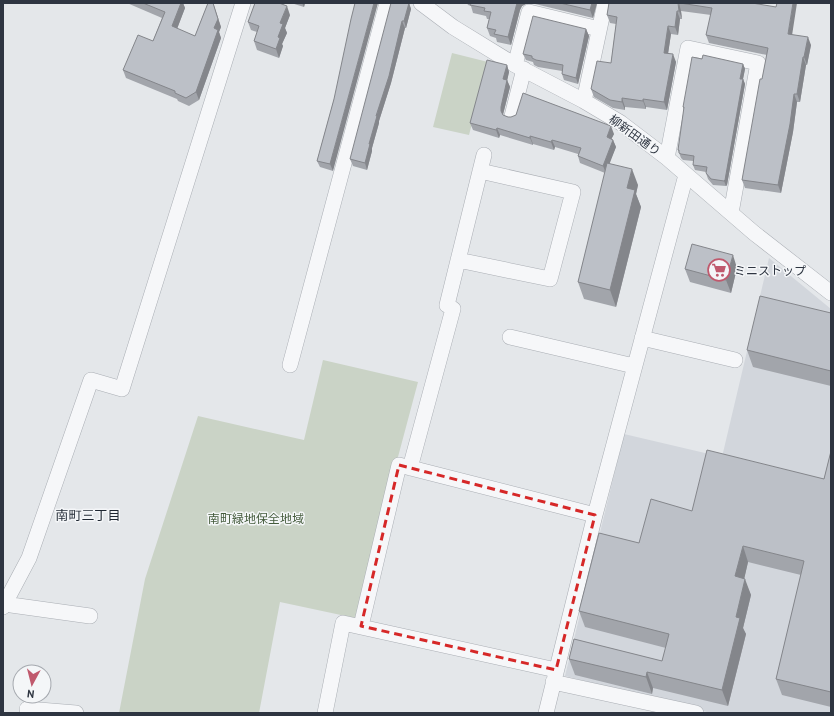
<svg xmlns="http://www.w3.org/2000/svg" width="834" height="716" viewBox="0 0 834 716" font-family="'PT Sans','Noto Sans JP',sans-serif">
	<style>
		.built { fill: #d2d6dc }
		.green { fill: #cad3c6 }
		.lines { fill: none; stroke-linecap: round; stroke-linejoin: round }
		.street-casing { stroke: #aaaeb4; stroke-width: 16 }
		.street { stroke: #f6f7f9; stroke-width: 15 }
		.wall { fill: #a2a5ab }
		.shaded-wall { fill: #84868b }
		.building { fill: #bcc0c7; stroke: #84868b }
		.marked { fill: none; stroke: #d62828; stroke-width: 3; stroke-dasharray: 8 5; stroke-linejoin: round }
		.labels { text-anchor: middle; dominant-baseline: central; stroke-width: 3; stroke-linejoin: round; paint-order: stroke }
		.street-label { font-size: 12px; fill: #2e3541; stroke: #f4f6f8 }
		.poi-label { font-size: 12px; fill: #2e3541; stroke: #f4f6f8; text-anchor: start }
		.park-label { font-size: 12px; fill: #445b3c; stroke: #f4f6f8 }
		.neighbourhood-label { font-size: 13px; fill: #1f2732; stroke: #f4f6f8 }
	</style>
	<rect width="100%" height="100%" fill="#e4e7ea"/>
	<path class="built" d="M769,258L831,309V713H711L565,676L624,434L722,457Z"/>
	<path class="green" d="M452,53L488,62L469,135L433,127Z
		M323,360L418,382L355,618L280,602L259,713H119L145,579L198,416L304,440Z"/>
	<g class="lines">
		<g class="street-casing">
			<path id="street" d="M421,3L453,27L515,65L584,101L621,123L667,158L754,233L831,293
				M515,65L529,12L599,29
				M584,101L605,3
				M512,116L524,69
				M667,158L688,48L758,63L731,213
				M458,260L550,279L573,192L480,171
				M510,337L634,366
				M642,338L735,360
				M290,365L387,3
				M410,468L453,309L447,305L484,155
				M4,604L90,616
				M3,607L29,558L91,380L122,389L243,3
				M361,626L399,465L595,515
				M553,682L696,713
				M27,709L76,713
				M325,713L343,623L556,670
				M546,713L595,515L686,175"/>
		</g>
		<use href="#street" class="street"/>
	</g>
	<path class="wall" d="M127,3H183L185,8L177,29L195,36L208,3H213L221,27L219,32L221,38L199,100L189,106L178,101L177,99L126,78L123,70L153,41L162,18Z
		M291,3H305L304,7Z
		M409,3L411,9L406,28H405L391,83L379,121V123L372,148V151L367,170L353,166L350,159Z
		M467,3H597L593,18L531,3L526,4L522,6L520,10L511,45L497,42L496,38L490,36L487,28L489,19H487L486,16L473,13L471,6L468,5Z
		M609,3H752L792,35L811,45L807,65H806L800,102H797L793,132L781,193L745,188L742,180L767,55L709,43L706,35L711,15L681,11L682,19H680L678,35L671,34L668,53L676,62L667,110L646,107V109L625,107V110L613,108L594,97L591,89L611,63L616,24L610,23L607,15Z
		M290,15L285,28L287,33L282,44L283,46L279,58L257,50L254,41L257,32L251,30L248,22Z
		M586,29L589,36L578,84L564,80L562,74V71L538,67L534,65L533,62L526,60L523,54Z
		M743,64L745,69L743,79L745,84L727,185L726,186L713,185L708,179L706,173V172L695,170L693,165V161L683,160L681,158L678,150L684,110L683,107Z
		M507,65L509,72L507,80L510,87L503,115L508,117L614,134L611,139L613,140L616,147L609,163L638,185L636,194L641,207L616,307L584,299L578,282L605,173L580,163L578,156V154L555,147L554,150L533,144V145L500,135L499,138L473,130L470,123Z
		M334,99L333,171L320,167L317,161Z
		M737,268L731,293L690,282L685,269Z
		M831,313V386L753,367L747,350Z
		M831,451V707L782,695L776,679L801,575L748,562L744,579L751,595L743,628L746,634L728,706L653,688L652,694L575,675L569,659L662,661L666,648L585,627L579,611L639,543L692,511L824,479Z"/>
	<path class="shaded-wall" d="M181,3H183L185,8L175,34L172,26Z
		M213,3L221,27L219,32L221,38L199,100L196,92Z
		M302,3H305L304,7Z
		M374,3H378L333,171L330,164Z
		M409,3L411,9L406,28L404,21Z
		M517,3L526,4L522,6L520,10L511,45L508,37Z
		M592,3H597L593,18L590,10Z
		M679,3L681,11L682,19L679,11Z
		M793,3H797L791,42L788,34Z
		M287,6L290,15L285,28L287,33L282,44L283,46L279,58L276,49L280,23Z
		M677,11L680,19L678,35L675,27Z
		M402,21L405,28L391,83L379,121V123L372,148V151L367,170L365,163L369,144Z
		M668,26L671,34L667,61L664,53Z
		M586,29L589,36L578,84L576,78Z
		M808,37L811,45L807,65L804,57Z
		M673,54L676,62L667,110L664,102Z
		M803,57L806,65L800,102L797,94Z
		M743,64L745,69L742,84L740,79Z
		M507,65L509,72L506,86L503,79Z
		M743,79L745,84L727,185L726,186L724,181Z
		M507,80L510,87L503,114V119L501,111V107Z
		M794,94L797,102L793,132L781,193L778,185Z
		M622,98L625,107V110L622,102Z
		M643,99L646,107V109L643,101Z
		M611,126L614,134L609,144L607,137Z
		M497,128L500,135L499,138L496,130Z
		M530,136L533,144V145L530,138Z
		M552,140L555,147L554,150L551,142Z
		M613,140L616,147L606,173L603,166Z
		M632,169L638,185L636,194L641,207L616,307L610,290L627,188Z
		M733,255L737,268L731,293L726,280Z
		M743,546L748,562L741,593L735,576Z
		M745,579L751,595L743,628L746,634L728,706L722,690L736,617Z
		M647,672L653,688L652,694L646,677Z"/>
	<path class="building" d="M143,3H181L172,26L195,36L208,3H213L218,19L214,28L218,30L196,92L186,98L175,93V91L123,70L138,35L153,41L165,12Z
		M255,3H279L287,6L280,23L283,24L278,37L280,38L276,49L254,41L259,26L248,22Z
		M355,3H374L330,164L317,161L334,99L351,19Z
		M391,3H409L404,21H402L389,76L376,116H377L369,144H370L365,163L350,159Z
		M471,3H517L508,37L494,34L496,30L487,28L491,12L484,11L485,8L470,5Z
		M560,3H592L590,10Z
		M609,3H678L679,11H677L675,27L668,26L664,53L673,54L664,102L643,99V101L622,98V102L610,100L591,89L597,61L611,63L617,17L607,15Z
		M680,3H752L776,7L777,3H793L788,34L808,37L804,57H803L797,94H794L790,124L778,185L742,180L760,79H762L768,48L706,35L712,8Z
		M533,16L586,29L576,78L562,74L563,65L536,60L532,58V56L523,54Z
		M703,55L743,64L740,79H743L725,180L724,181L711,179L706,173L707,167L693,165L694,156L681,154L679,153V150H678L684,107H683L692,57L702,59Z
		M487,60L507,65L503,79L507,80L501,107V111L503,115L508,117H511L516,115L523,93L611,126L607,137L613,140L603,166L578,156L581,148L552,140L551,142L530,136V138L497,128L496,130L470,123Z
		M607,163L632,169L627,188L635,190L610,290L578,282Z
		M692,244L733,255L726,280L685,269Z
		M760,296L831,313V371L747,350Z
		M707,450L824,479L831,451V692L776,679L804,561L743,546L735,576L745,579L736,617L740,618L722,690L647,672L646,677L569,659L574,639L662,661L669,634L579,611L599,533L639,543L651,499L692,511Z"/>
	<path class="marked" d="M399,465L595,515L556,670L361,626Z"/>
	<defs>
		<g id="supermarket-ring" transform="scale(1.15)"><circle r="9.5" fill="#f4f6f8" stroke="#c0596d" stroke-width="1.5"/><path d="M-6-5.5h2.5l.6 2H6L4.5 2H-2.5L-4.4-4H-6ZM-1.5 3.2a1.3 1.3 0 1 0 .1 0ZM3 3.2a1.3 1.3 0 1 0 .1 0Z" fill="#c0596d"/></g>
	</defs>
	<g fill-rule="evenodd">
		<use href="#supermarket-ring" x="719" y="270"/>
	</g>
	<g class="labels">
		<g class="street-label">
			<text transform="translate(635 135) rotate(36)">柳新田通り</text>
		</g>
		<g class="poi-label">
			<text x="734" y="270">ミニストップ</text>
		</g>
		<g class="park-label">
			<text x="256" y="518">南町緑地保全地域</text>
		</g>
		<g class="neighbourhood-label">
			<text x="88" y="515">南町三丁目</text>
		</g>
	</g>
	<rect width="834" height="716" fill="none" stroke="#2e3541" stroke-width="8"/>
	<g transform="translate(32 684) rotate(187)"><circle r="19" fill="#f4f6f8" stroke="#a5a9af"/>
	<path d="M0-3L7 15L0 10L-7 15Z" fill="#c0596d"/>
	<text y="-6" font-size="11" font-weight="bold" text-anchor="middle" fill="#2e3541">N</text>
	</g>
</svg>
